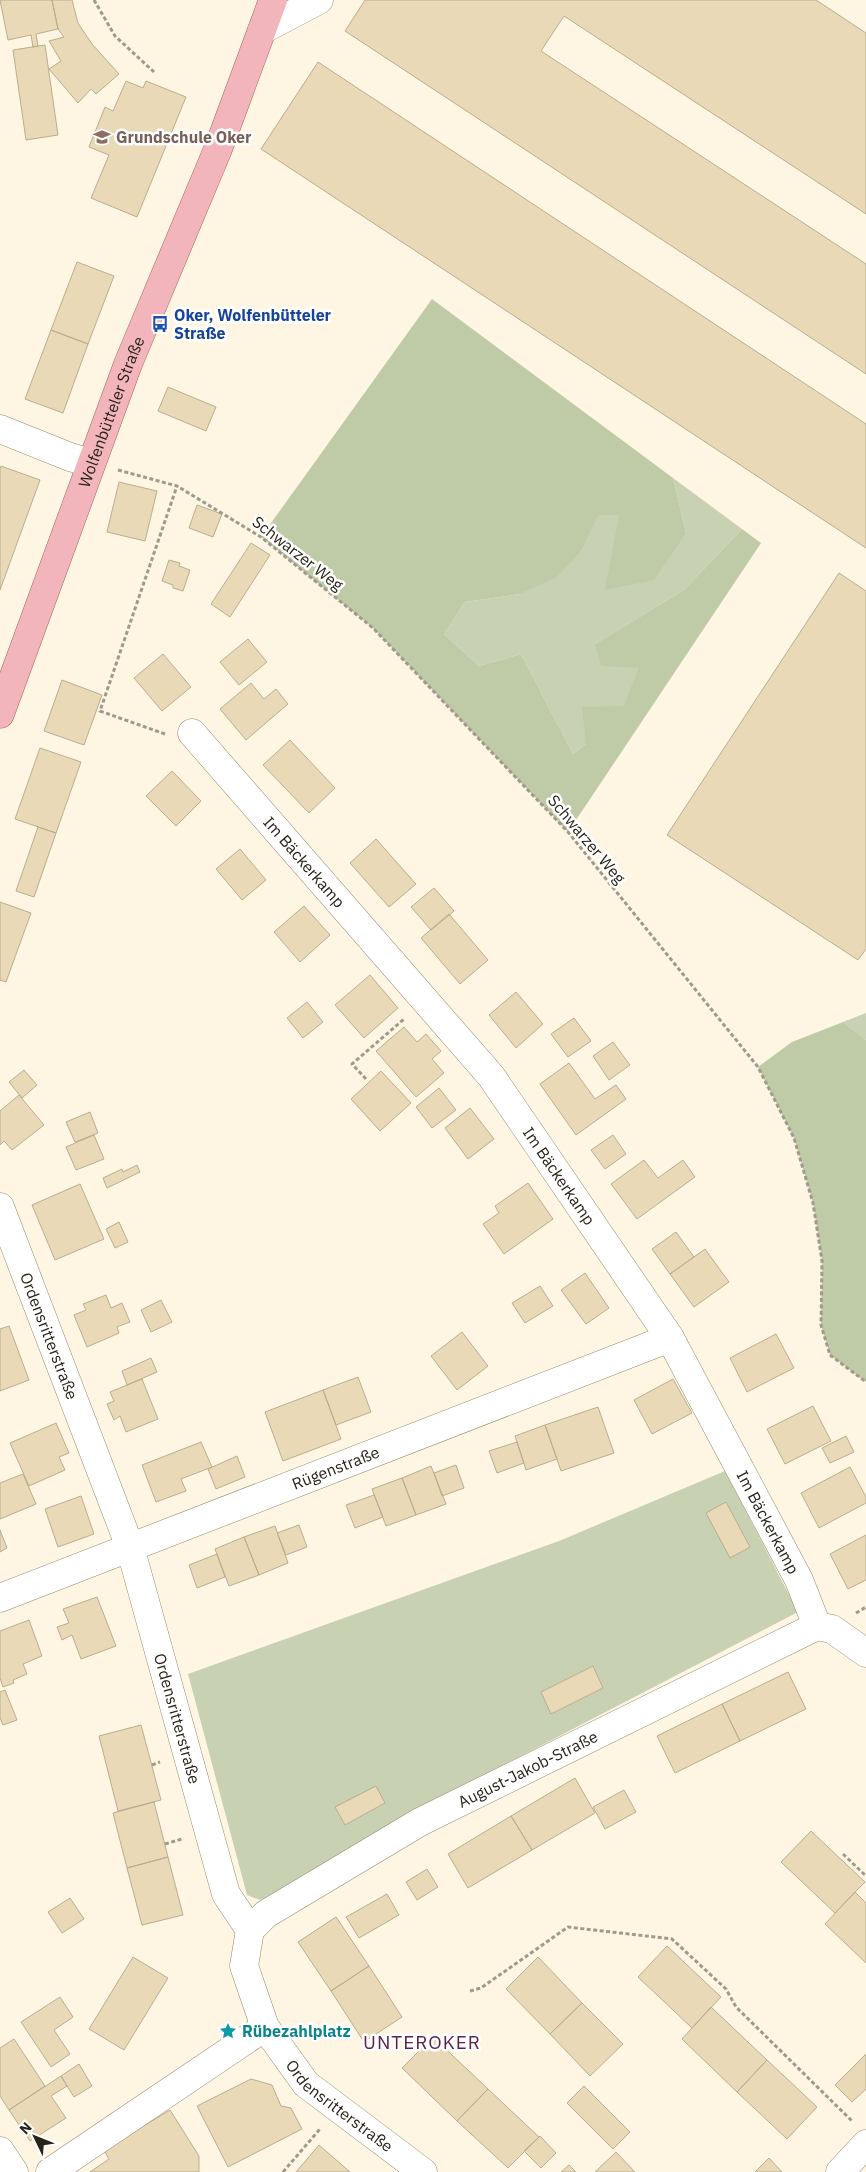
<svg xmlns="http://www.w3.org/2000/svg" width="866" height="2172" viewBox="0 0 866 2172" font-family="'IBM Plex Sans',sans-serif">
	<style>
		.green { fill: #c8d2b3 }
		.forest { fill: #bfcaa7 }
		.building { fill: #e9d9b7; stroke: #baad8f }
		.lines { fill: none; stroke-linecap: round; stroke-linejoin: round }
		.minor-casing { stroke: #95896c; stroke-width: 29 }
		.major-casing { stroke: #a56265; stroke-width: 29 }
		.path { stroke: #a19a8b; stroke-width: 3; stroke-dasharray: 4 2.5; stroke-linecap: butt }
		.minor { stroke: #fff; stroke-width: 28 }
		.major { stroke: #f2b5bc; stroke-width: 28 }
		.labels { text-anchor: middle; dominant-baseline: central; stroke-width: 5; stroke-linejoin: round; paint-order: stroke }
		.education-label { font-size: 16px; font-weight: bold; fill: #785e54; stroke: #fff; text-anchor: start }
		.transit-label { font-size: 16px; font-weight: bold; fill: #164399; stroke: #fff; text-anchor: start }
		.street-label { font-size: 16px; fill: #282318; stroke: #fff }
		.culture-label { font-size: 16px; font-weight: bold; fill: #0d838f; stroke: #fff; text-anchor: start }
		.quarter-label { font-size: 19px; letter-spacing: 1px; fill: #5c234c; stroke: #fff }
	</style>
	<rect width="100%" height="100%" fill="#fef6e3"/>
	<path class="green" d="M673,478L742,529L684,590L595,644L638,668L625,706L586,744L573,754L521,654L479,666L444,634L465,602L520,594L582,550L597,515H619L686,533Z
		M866,1013V1040L843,1022Z
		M725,1471L798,1612L413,1812L277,1894L260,1900L247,1895L188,1674L559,1541Z"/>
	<path class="forest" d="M432,299L673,478L686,533L654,580L605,590L619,515H598L582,550L557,577L520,594L465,602L444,634L479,666L521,654L573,754L586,744L582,707L624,706L638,668L601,666L595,644L684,590L742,529L761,543L568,832L373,628L261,537Z
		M843,1022L866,1040V1382L830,1355L821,1325L822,1261L813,1203L794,1138L758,1067L792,1042Z"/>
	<path class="building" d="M0,0H52L58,29L36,34L38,46L33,47L31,35L8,40Z
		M52,0H72L78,23L92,44L119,74L96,94L91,89L78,103L49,69L61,61L49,41L64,37L58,29Z
		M365,0H816L866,33V214L564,16L541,51L866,264V374L345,31Z
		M45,45L58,135L26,140L13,50Z
		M318,62L866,424V548L261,149Z
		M126,81L143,88L146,81L186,97L137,217L91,198L109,155L89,147L105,107L113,111Z
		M77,262L114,276L88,344L51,330Z
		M51,330L88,344L63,413L25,399Z
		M168,387L216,407L206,431L158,411Z
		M1,466L40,480L0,590V470Z
		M119,482L157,491L145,541L107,532Z
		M197,505L222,514L213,537L189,528Z
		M251,543L270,555L230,617L211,604Z
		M169,560L180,563L179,566L190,570L183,591L173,588V585L162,581Z
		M839,573L866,591V949L858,960L667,835Z
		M248,639L267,662L239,685L220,662Z
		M163,654L191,687L162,711L134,678Z
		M62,680L102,695L84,745L44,731Z
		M251,683L264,699L276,689L288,704L246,740L220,709Z
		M290,740L335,788L309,813L263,765Z
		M40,748L81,762L56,833L15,819Z
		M172,771L201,801L176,826L146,796Z
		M38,827L56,833L34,897L16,891Z
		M376,839L416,884L389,907L350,863Z
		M240,849L266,880L242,900L216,869Z
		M434,888L454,911L431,930L411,907Z
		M0,902L31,913L6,982L0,980Z
		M304,906L330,935L300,962L274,932Z
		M449,914L488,960L460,984L421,938Z
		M370,975L398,1008L364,1038L335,1005Z
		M516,992L543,1024L516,1048L489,1015Z
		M307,1002L323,1022L303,1038L287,1018Z
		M574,1018L591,1041L568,1057L551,1034Z
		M404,1027L417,1042L426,1034L441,1051L432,1059L444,1073L416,1097L376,1051Z
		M613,1042L630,1065L609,1080L593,1056Z
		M569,1063L595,1099L616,1085L626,1099L576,1135L540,1084Z
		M24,1070L37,1085L22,1098L9,1082Z
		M381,1071L411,1103L380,1131L351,1099Z
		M439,1088L456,1110L432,1128L416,1107Z
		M19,1095L44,1125L12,1150L4,1141L0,1145V1111Z
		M470,1108L494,1139L468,1159L445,1128Z
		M90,1112L98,1133L75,1142L66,1122Z
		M94,1135L104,1159L76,1170L66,1147Z
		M613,1135L626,1154L605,1169L591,1150Z
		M644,1160L658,1178L683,1160L695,1177L637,1219L611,1184Z
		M137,1165L140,1172L107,1188L103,1178L122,1169L123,1172Z
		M528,1183L553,1219L504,1254L483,1224L499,1213L495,1206Z
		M80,1184L104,1239L55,1260L32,1205Z
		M119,1222L128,1242L115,1248L106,1229Z
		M676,1232L694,1257L670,1274L652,1249Z
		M705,1249L729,1282L694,1307L670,1274Z
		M585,1273L609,1308L586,1324L561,1290Z
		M540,1286L553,1306L525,1323L512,1303Z
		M106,1295L111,1308L122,1303L130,1322L117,1327L119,1333L87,1347L74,1315L86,1310L83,1304Z
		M161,1300L172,1322L151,1332L141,1310Z
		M9,1326L29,1380L0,1391V1329Z
		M462,1332L488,1366L457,1390L431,1356Z
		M776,1334L794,1368L747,1392L730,1358Z
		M151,1358L157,1372L127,1385L122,1371Z
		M358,1377L371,1412L336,1425L323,1390Z
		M142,1379L158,1419L126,1432L120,1416L114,1420L107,1404L114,1401L110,1392Z
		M673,1379L692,1413L652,1434L634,1400Z
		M323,1390L341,1439L283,1461L265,1412Z
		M813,1406L831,1441L785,1464L767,1429Z
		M598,1407L614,1453L561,1471L545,1425Z
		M56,1423L69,1453L59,1457L65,1470L29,1486L10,1443Z
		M545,1425L557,1459L526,1470L515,1436Z
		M846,1436L854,1452L830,1463L822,1448Z
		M201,1442L212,1467L181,1479L186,1491L156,1502L142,1465Z
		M517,1442L524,1463L497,1473L489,1451Z
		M237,1456L245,1477L216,1489L208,1469Z
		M456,1465L464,1488L442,1496L434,1473Z
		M431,1466L446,1504L416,1515L402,1478Z
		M850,1467L866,1497V1503L819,1528L801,1493Z
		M23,1474L36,1504L0,1519V1483Z
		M402,1478L416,1515L386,1526L372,1489Z
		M374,1495L383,1517L355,1528L346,1505Z
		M81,1496L94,1534L58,1547L45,1509Z
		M726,1502L750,1547L730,1558L706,1513Z
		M299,1525L307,1547L286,1555L277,1533Z
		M275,1526L288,1563L259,1575L244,1537Z
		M0,1530L7,1548L0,1552Z
		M866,1535V1580L848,1589L830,1554Z
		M244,1537L259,1575L229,1586L215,1549Z
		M217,1554L225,1577L197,1588L189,1565Z
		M97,1597L116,1646L81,1659L72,1635L62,1640L57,1627L69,1623L63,1609Z
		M29,1620L42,1656L23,1664L27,1674L13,1680L14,1683L3,1687L0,1678V1631Z
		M593,1666L603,1688L551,1714L541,1692Z
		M788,1672L806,1709L740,1741L722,1704Z
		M5,1690L17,1720L3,1725L0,1718V1692Z
		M722,1704L740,1741L675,1773L657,1736Z
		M141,1725L161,1800L118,1811L99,1736Z
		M575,1778L595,1813L532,1850L511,1816Z
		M376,1786L385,1803L345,1825L335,1807Z
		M624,1790L636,1812L605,1829L593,1807Z
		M154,1802L168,1857L127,1868L113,1813Z
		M511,1816L532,1850L468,1888L448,1854Z
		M811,1831L865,1882L835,1913L781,1862Z
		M168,1857L183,1915L142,1925L127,1868Z
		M427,1869L438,1887L417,1900L406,1882Z
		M855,1892L866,1903V1963L825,1924Z
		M387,1894L399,1915L359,1938L346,1917Z
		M70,1898L84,1919L62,1933L48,1912Z
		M336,1917L369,1966L331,1991L298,1942Z
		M667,1946L721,1997L692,2028L638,1977Z
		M133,1957L168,1978L124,2050L89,2029Z
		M538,1957L582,2003L550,2034L506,1989Z
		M369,1966L402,2017L364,2042L331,1991Z
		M60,1997L73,2017L54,2030L70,2054L51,2067L21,2022Z
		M582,2003L623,2044L590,2076L550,2034Z
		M711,2007L767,2060L737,2092L682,2039Z
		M433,2037L488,2089L457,2121L402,2068Z
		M14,2039L45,2086L9,2110L0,2096V2048Z
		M866,2054V2089L852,2102L835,2085Z
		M767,2060L817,2107L787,2139L737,2092Z
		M79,2064L92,2086L74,2097L61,2076Z
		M61,2076L67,2086L51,2096L66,2118L30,2141L9,2110Z
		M251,2079L272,2085L281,2106L291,2108L302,2129L228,2167L197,2106Z
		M584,2086L630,2132L613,2149L567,2103Z
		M488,2089L539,2137L508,2168L457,2121Z
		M170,2110L199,2156V2172H90L109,2159L104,2150Z
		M540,2136L556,2153L541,2168L524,2151Z
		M319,2145L350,2172H296Z
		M616,2152L635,2172H595Z
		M769,2158L782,2172H755Z
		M569,2165L576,2172H561Z"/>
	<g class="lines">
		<g class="minor-casing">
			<g id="minor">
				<path d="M262,30L319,0"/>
				<path d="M0,429L70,457L91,463"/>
				<path id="s1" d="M192,733L491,1076L670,1338L799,1580L817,1626"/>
				<path id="s2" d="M0,1207L130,1547L226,1894L250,1930L244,1966L265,2027L306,2084L423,2172"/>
				<path id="s3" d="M0,1598L670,1338"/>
				<path d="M817,1626L832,1629L866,1653"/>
				<path id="s4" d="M250,1930L266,1914L420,1822L817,1626"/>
				<path d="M0,2151L14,2172"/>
				<path d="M50,2172L265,2027"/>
				<path d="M840,2172L866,2144"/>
			</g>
		</g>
		<g class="major-casing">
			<g id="major">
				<path id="s5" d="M0,714L128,364L218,149L273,0"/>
			</g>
		</g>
		<path class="path" d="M94,0L115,36L154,72
			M118,470L177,486L261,537L373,628L568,832L758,1067L794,1138L813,1203L822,1261L821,1325L830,1355L866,1382
			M165,734L100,711L177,486
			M366,1079L352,1064L404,1019
			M856,1613L866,1607
			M152,1765L160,1762
			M165,1844L182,1839
			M843,1854L866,1876
			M470,1991L481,1988L568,1927L672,1939L726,1989L736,2007L852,2121
			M283,2172L320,2129"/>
		<use href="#minor" class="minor"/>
		<use href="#major" class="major"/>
	</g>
	<defs>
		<g id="school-bare" transform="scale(1.35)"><path d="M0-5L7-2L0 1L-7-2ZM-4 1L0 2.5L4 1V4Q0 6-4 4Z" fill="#8d6e63" stroke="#fff" stroke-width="2.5" paint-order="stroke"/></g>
		<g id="bus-bare" transform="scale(1.35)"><path d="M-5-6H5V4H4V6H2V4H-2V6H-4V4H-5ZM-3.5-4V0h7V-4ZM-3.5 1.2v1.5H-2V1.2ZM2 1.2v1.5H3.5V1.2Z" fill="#1a4fb4" stroke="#fff" stroke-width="2.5" paint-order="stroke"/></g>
		<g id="sight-bare" transform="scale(1.35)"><path d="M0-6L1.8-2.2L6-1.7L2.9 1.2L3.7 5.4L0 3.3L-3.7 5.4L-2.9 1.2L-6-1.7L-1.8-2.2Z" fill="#0f9aa8" stroke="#fff" stroke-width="2.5" paint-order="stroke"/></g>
	</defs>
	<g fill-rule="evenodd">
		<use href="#school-bare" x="102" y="137"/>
		<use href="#bus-bare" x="160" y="324"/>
		<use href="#sight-bare" x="228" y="2031"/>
	</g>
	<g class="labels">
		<g class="education-label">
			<text x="116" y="137">Grundschule Oker</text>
		</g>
		<g class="transit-label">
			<text x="174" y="315">Oker, Wolfenbütteler<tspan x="174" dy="18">Straße</tspan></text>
		</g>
		<g class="street-label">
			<text stroke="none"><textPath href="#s5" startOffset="322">Wolfenbütteler Straße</textPath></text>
			<text transform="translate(298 553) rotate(38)">Schwarzer Weg</text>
			<text transform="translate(587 839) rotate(50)">Schwarzer Weg</text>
			<text stroke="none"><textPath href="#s1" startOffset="171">Im Bäckerkamp</textPath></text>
			<text stroke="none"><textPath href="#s1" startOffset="576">Im Bäckerkamp</textPath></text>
			<text stroke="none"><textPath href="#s2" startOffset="138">Ordensritterstraße</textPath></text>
			<text stroke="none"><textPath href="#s3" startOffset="360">Rügenstraße</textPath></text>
			<text stroke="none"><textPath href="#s1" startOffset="981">Im Bäckerkamp</textPath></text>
			<text stroke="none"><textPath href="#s2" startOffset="542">Ordensritterstraße</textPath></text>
			<text stroke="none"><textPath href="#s4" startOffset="322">August-Jakob-Straße</textPath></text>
			<text stroke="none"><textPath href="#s2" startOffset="978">Ordensritterstraße</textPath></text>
		</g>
		<g class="culture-label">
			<text x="242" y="2031">Rübezahlplatz</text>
		</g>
		<g class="quarter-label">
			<text x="422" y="2042">UNTEROKER</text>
		</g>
	</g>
	<g transform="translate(35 2137) rotate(313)" stroke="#ffffff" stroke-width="4" paint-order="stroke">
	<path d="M0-4L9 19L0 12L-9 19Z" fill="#282318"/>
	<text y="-8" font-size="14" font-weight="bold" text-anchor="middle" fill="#282318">N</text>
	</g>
</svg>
